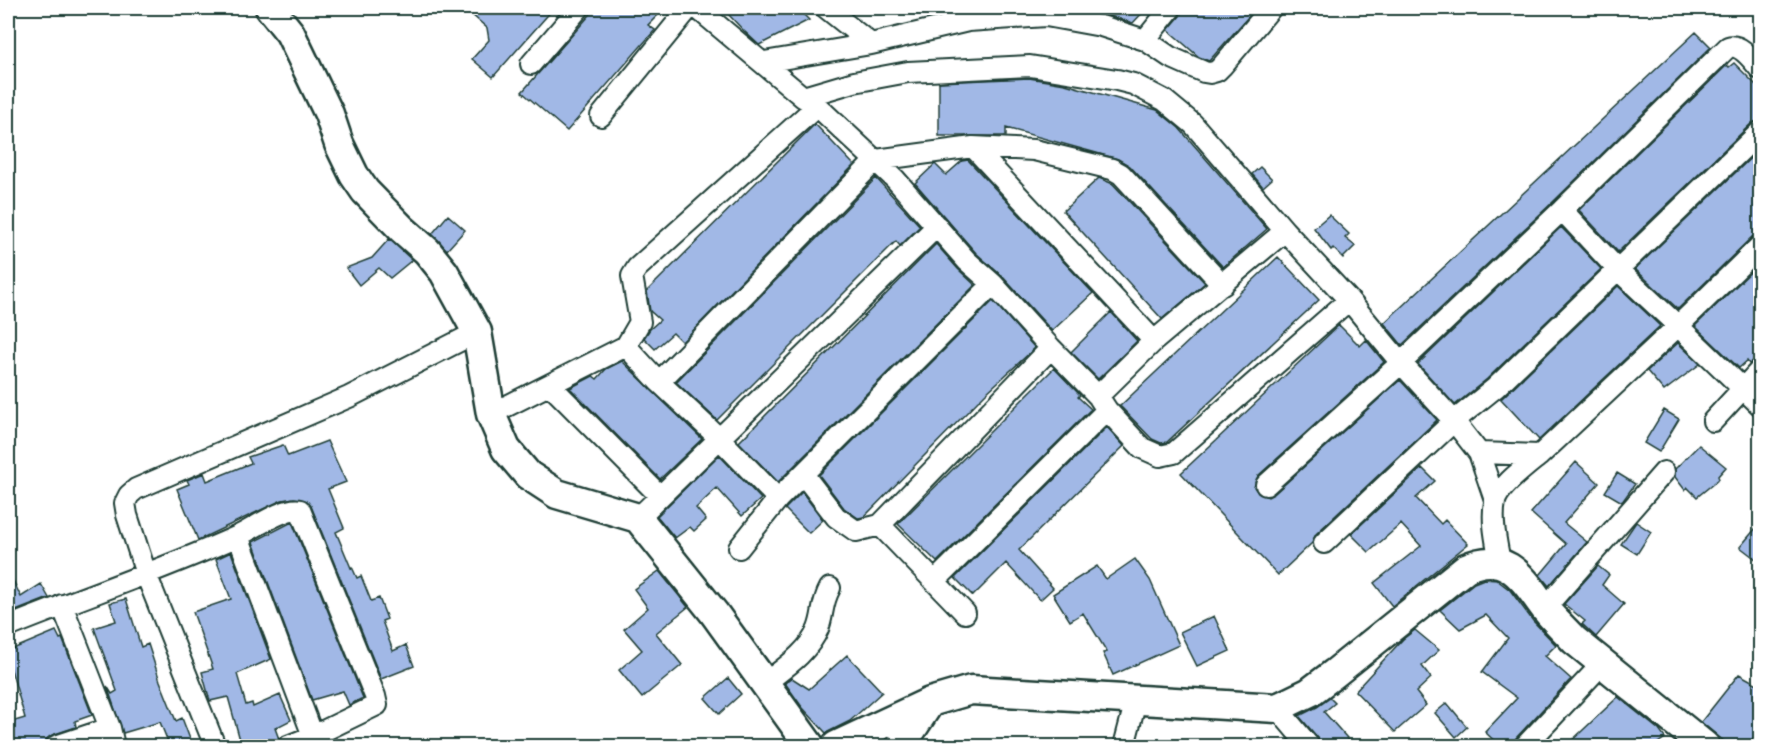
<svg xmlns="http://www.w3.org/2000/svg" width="1768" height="754" viewBox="0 0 1768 754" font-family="'Playpen Sans',sans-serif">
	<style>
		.building { fill: #a1b8e6; stroke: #1f3d34; stroke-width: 1.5 }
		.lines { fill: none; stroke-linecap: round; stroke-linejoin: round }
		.street-casing { stroke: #1f3d34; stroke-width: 24 }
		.secondary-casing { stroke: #1f3d34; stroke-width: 33 }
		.street { stroke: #fff; stroke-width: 20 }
		.secondary { stroke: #fff; stroke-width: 28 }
	</style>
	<rect width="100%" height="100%" fill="#fff"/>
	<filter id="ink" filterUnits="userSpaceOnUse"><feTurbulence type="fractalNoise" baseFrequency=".0167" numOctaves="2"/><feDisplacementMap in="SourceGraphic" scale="12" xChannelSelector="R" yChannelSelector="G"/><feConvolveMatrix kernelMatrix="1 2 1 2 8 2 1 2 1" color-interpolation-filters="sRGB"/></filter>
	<g filter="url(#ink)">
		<path class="building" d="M464,8H554L493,77L472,59L489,40L487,28Z
			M596,8H665L648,25L655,30L567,131L522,92Z
			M737,8H797L809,20L759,45L744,31L729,15Z
			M1098,8H1156L1150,15L1145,10L1133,23L1107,15Z
			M1183,8H1256L1209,61L1199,57L1168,30L1180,16Z
			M1696,32L1711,47L1554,201L1402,345L1384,323Z
			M1734,63L1761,90V120L1752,123L1618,252L1579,210L1727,65L1729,67Z
			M1029,78L1065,84L1157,110L1179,128L1267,229L1223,267L1130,166L1118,159L1006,128V136H939V82Z
			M815,124L854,165L682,342L673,333L655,349L644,338L650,329L660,320L650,311L647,291Z
			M1761,148V234L1752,237L1678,309L1635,269Z
			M968,160L1093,293L1052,331L1002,276L976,253L915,183L935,164L946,175L962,161Z
			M1260,167L1272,179L1263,187L1252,174Z
			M876,178L920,226L900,246L896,241L717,420L676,382Z
			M1099,178L1113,184L1205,283L1162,319L1063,211Z
			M448,215L465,230L447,250L432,234Z
			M1329,215L1349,234L1345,238L1355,246L1343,258L1333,248L1331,250L1314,228Z
			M1561,227L1601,269L1487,379L1455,405L1418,364Z
			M389,239L412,260L390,278L379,268L359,285L346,268L372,258Z
			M936,244L958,269L975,285L778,482L739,442Z
			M1278,257L1319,300L1167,442L1161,443L1152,439L1120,406Z
			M1761,262V358L1756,359L1749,364L1747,361L1739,368L1695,326Z
			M1618,286L1660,326L1539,440L1501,399Z
			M993,301L1035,348L985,394L864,517L858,518L844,508L819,475Z
			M1111,312L1137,341L1098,379L1071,352Z
			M1339,325L1360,346L1366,340L1384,362L1258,476L1254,487L1258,493L1268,497L1274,494L1400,380L1437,420L1316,534L1312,543L1278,575L1181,473Z
			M1678,343L1700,364L1664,391L1647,371Z
			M622,361L702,439L660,479L570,388L593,376L597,379L606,369Z
			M1054,368L1080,395L1078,397L1091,409L937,562L898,524Z
			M1664,410L1679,419L1659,452L1644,443Z
			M1107,427L1124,446L1019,550L1053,588L1040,600L1006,563L973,596L955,578Z
			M327,441L346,482L328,489L344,528L336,532L351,568L352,567L357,578L361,576L371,601L379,598L387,619L382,621L393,651L406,645L414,666L381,679L311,506L307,501L294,498L282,500L198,540L177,489L189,484L187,480L204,473L207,481L251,463L248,457L283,445L288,456Z
			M1699,445L1726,467L1718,476L1719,479L1697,497L1687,487L1685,490L1675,477V469Z
			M719,455L761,499L742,516L717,488L696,508L706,520L694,531L690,527L675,538L657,516Z
			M1576,462L1599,483L1564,523L1587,542L1549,586L1540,575L1566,544L1531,513Z
			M1422,468L1435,481L1416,498L1441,524L1445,520L1468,544L1392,606L1374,583L1421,546L1401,524L1369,552L1351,534Z
			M1617,473L1635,484L1622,502L1605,492Z
			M802,492L823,520L809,533L785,509Z
			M292,522L363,698L349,705L343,691L312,700L253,542Z
			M1636,522L1651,532L1637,554L1621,544Z
			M1761,522V563L1740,547Z
			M231,552L271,659L237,674L246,705L252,703L253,707L280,695L291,720L275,728L279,739L276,747H242L228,697L210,701L202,672L213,669L193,612L231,599L216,559Z
			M1135,559L1150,580L1179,645L1113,675L1103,653L1107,652L1083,613L1070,621L1053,594L1097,566L1106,579Z
			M1598,566L1609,575L1602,585L1624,604L1596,637L1582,624L1585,621L1564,604Z
			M8,570L21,597L41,584L49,598L8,614Z
			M659,571L688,607L656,633L682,665L642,698L619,670L642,650L624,629L648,608L634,589Z
			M1484,579L1497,580L1510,590L1533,621L1556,645L1545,656L1571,679L1516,738L1512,747H1501L1485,732L1517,698L1482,672L1508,638L1486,615L1460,629L1440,610L1474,583Z
			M126,599L141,647L148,644L160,681L176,721L182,718L193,747H170L160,722L123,733L107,686L112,694L117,691L94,628L116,621L110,603Z
			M1214,616L1230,651L1197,666L1180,632Z
			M1415,630L1439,650L1422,666L1431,678L1416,692L1426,705L1395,732L1355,691L1403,639Z
			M56,631L60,639L62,638L92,715L75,721L76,727L52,735L47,739L44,747H8V723L25,718L8,659V651Z
			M847,655L882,692L850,721L826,733L802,707L785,683L792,678L809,689Z
			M1739,674L1761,686V727L1747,747H1731L1701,722Z
			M728,678L741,694L719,714L705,698Z
			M1618,697L1659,730L1665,738L1652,747H1565Z
			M1330,698L1335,703L1324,712L1355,747H1321L1318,738L1299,716L1317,707Z
			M1447,703L1467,727L1456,737L1435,713Z"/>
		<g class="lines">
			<g class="street-casing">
				<path id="street" d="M697,8L803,97L817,106L895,179L967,261L993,284L1051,348L1098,396L1107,410L1142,448L1160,456L1174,453L1349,300
					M826,8L871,44
					M1145,40L1171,8
					M764,62L871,44L968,21L1046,16L1101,26L1145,40L1170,57L1204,72L1210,73L1217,71L1222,66L1271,8
					M531,64L579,8
					M803,97L854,82L908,72L1030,66L1117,80L1133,84L1164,100L1193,124L1285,231L1349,300L1401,363L1454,421L1479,453L1495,500
					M601,116L689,8
					M973,147L1154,341
					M1562,210L1728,47C1741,43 1752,60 1760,69
					M1760,246L1678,326L1760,405
					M626,346L640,322L632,276L637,268L817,106
					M659,382L876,160L973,147L1034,150L1112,169L1121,174L1223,285
					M550,385L660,496
					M1098,396L1154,341L1285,231
					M491,414L626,346L659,382L720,439L778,499L739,548
					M1713,421L1760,370
					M1479,453L1540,455C1528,465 1498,487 1495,502C1491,521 1497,544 1500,563
					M803,474L836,517L856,531L880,525
					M1266,485L1401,363L1562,210L1618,270L1678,326L1540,455
					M778,499L993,284
					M638,518L937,226
					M238,536L313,736
					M1324,543L1454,421L1495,388L1760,132
					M935,581L1107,410
					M62,605L110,728L114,746
					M1545,608L1664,472
					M965,613L880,525L1051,348
					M8,627C84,596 163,570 238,536C253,529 285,506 300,510L375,696L377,705L313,736L288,746
					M765,683C784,668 808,653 818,629C824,614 821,604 830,588
					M1277,708L1309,746
					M56,746L110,728
					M215,746L146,574L127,515L125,503L129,495L136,489L349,397L477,332
					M1124,746L1136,700
					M1525,746L1603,663"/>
			</g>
			<g class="secondary-casing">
				<path id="secondary" d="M270,8L290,33L329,114L339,144L354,175L365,191L402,229L427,251L444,272L477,332L491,414L506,449L528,475L557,494L638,518L714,613L810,746
					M836,746L930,702
					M901,746L930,702L971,690L1277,708L1310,692L1335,673L1466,568C1508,548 1524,581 1546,610C1555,621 1565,630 1574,640L1705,746"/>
			</g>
			<use href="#street" class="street"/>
			<use href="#secondary" class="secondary"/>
		</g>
	</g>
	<rect width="1768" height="754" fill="none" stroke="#fff" stroke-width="30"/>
	<rect x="15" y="15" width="1738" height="724" fill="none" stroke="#1f3d34" stroke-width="2" filter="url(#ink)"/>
</svg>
